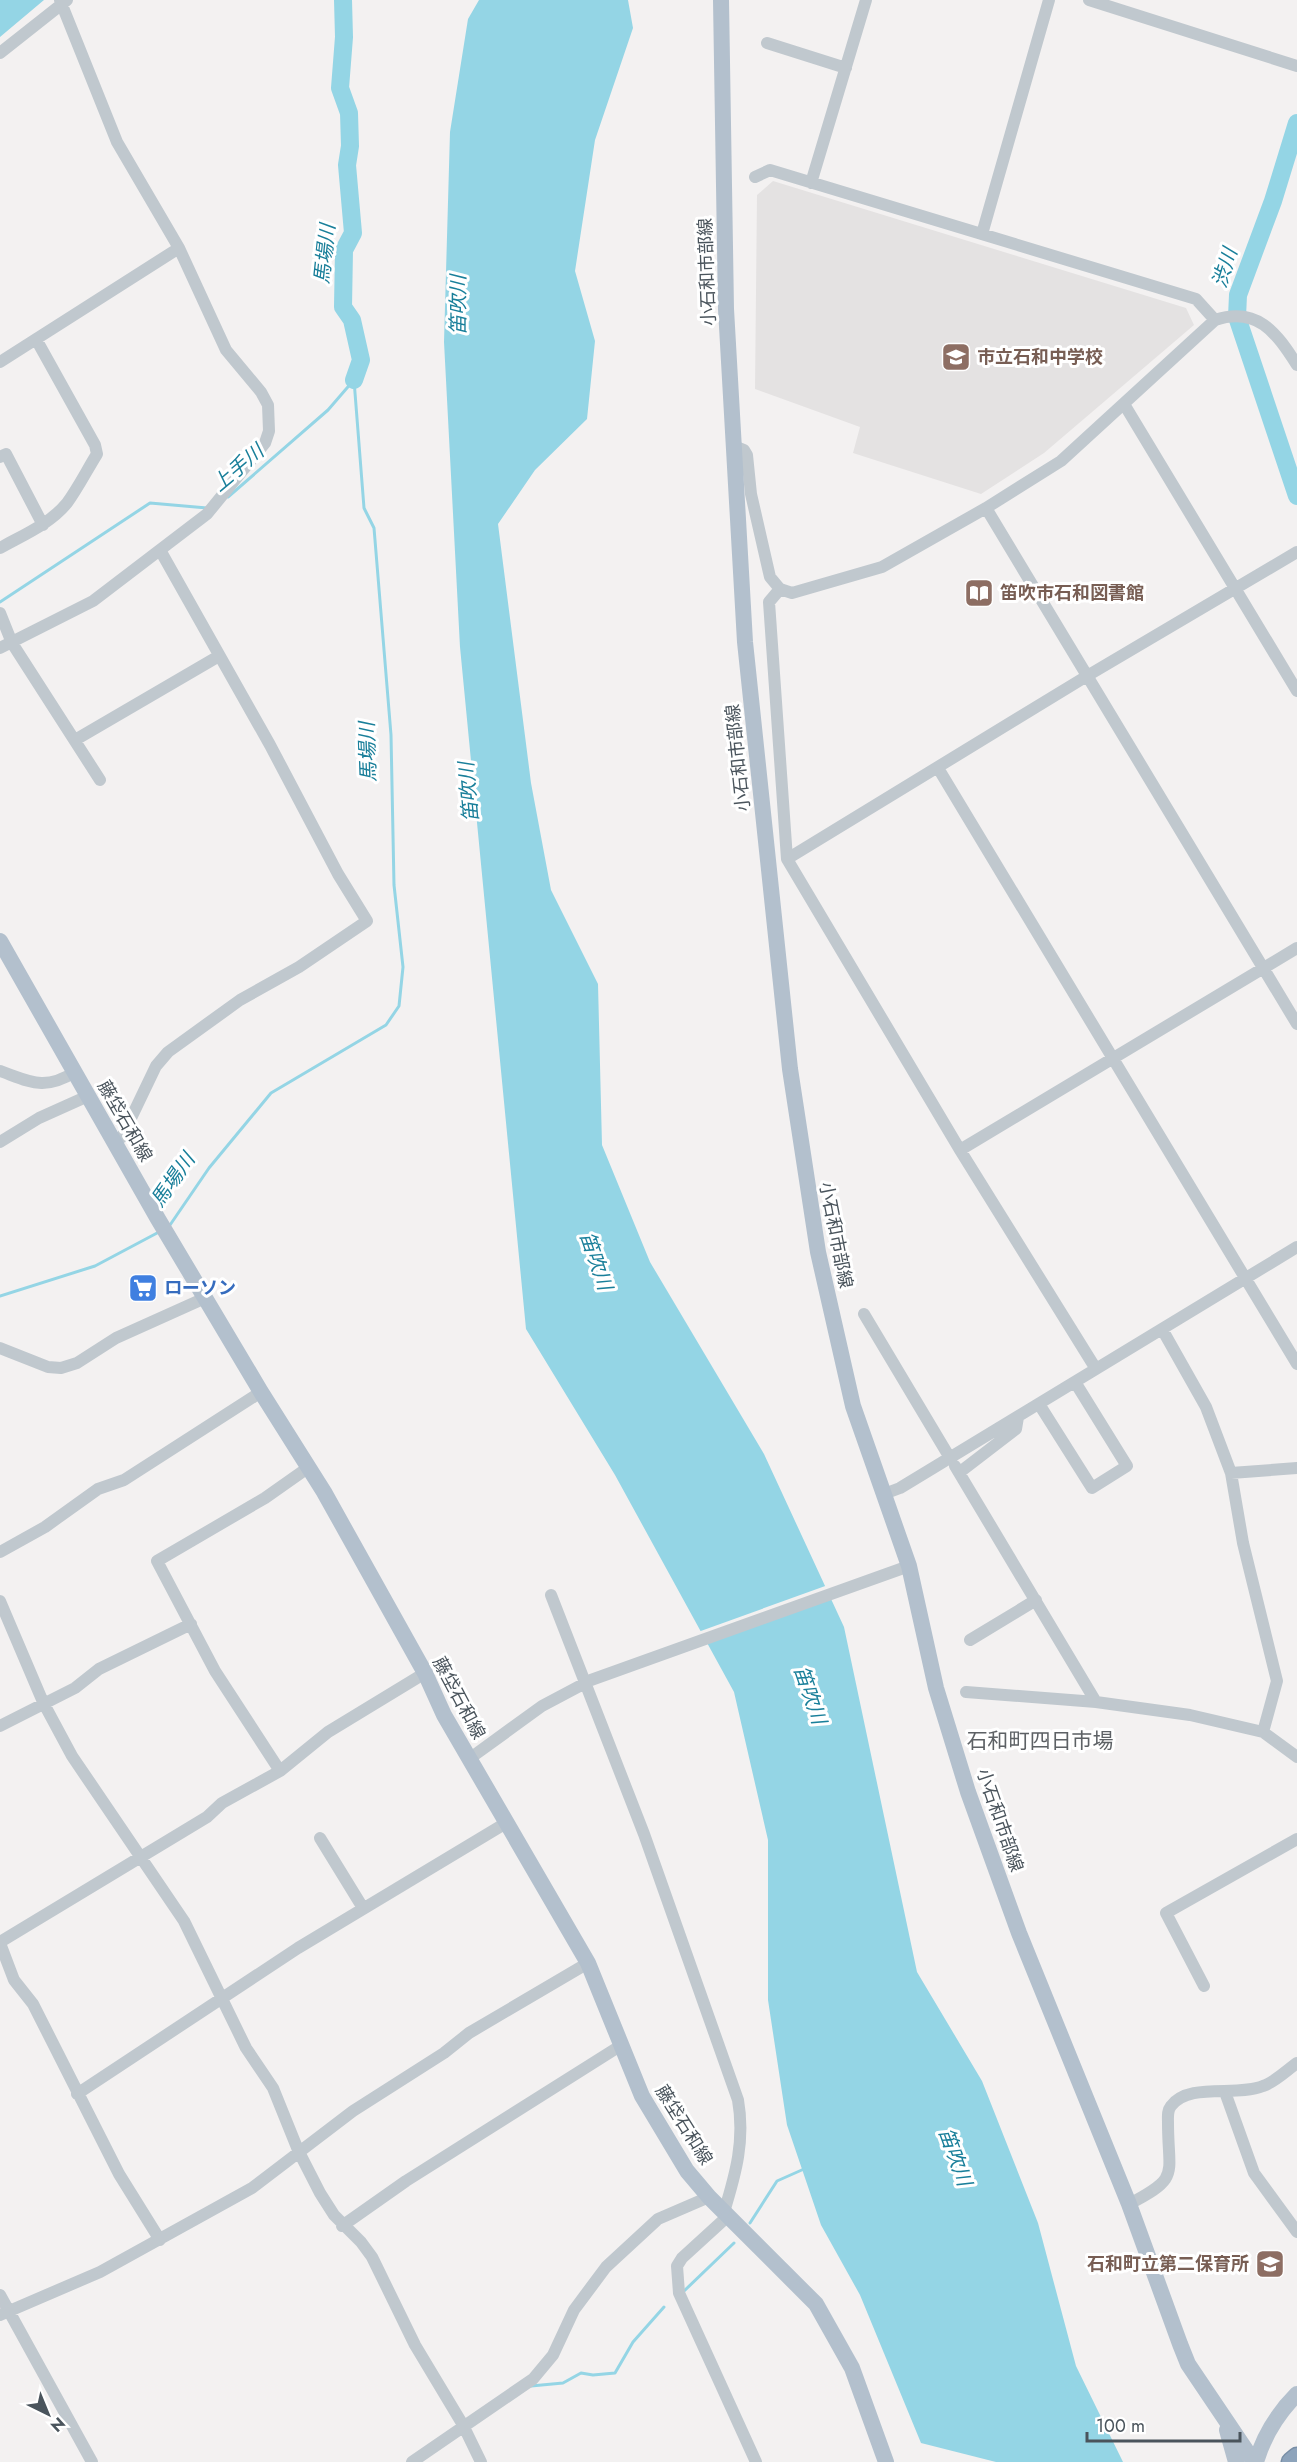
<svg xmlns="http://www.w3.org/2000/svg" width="1297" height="2462" viewBox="0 0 1297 2462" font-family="Jost,'Noto Sans JP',sans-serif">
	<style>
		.education { fill: #e4e2e2 }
		.water { fill: #94d5e5 }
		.pier { fill: #f3f1f1 }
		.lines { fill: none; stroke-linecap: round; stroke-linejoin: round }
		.stream { stroke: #94d5e5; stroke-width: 3 }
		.river { stroke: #94d5e5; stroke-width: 18 }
		.highway-casing { stroke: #788ea6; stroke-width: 21 }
		.minor { stroke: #c0c8ce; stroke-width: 12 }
		.major { stroke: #b3c0cd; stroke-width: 16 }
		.highway { stroke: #8da3bb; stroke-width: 18 }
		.labels { text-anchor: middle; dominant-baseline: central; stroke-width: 6; stroke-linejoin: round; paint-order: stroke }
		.street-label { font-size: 18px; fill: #4a545c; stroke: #fff }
		.education-label { font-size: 18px; font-weight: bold; fill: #785e54; stroke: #fff; text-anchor: start }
		.shop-label { font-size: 18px; font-weight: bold; fill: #366cbe; stroke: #fff; text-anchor: start }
		.water-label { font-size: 20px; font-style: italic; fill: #197f9a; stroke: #fff }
		.quarter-label { font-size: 21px; fill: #5d6165; stroke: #fff }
	</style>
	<rect width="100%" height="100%" fill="#f3f1f1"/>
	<path class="education" d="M773,181L1186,308L1194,325L1044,453L981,494L853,453L860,427L755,389L757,195Z"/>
	<path class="water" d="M0,0H44L0,37Z
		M479,0H628L633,28L595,140L575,271L595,341L587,419L535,470L498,524L531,783L551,890L598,984L602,1145L650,1262L764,1454L844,1627L917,1972L982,2081L1038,2223L1076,2366L1123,2462H996L921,2443L860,2295L821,2225L787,2125L768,2000V1840L734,1692L615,1475L526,1329L460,647L444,342L450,132L468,19Z"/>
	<path class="pier" d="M828,1585L834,1597L705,1644L698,1632Z"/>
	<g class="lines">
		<path class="stream" d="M228,497L328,410L353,381
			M0,602L150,503L207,508
			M170,1225L209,1168L271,1093L386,1025L399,1006L403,967L394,885L391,735L374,528L364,508L354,380
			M0,1296L95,1266L159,1232
			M750,2223L777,2181L804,2169
			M683,2292L734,2243
			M531,2386L563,2383L581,2373L593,2375L615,2373L633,2342L664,2307"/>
		<path class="river" d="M343,0L344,37L340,88L349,113L350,146L347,165L353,233L344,250L343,307L352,320L361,360L354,380
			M1297,123L1273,201L1238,295L1237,317L1297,496"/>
		<g class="highway-casing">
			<path id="highway" d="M1291,2462L1297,2457"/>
		</g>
		<path class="minor" d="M1089,0L1297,66
			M767,43L846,68
			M0,53L67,0
			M755,177L770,170L1196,299L1215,320
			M811,183L866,0
			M982,234L1049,0
			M0,362L179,248
			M1124,404L1297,691
			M734,446L744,450L747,455L751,494L770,577L780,589L792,593L882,567L986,508L1061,461L1215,320C1257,306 1276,332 1297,365
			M0,457L6,454L43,525
			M986,508L1297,1024
			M0,548C23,535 50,524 67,503C78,488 87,470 97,454L95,445L36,339
			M780,589L769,602L787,859L960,1150L1096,1369
			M0,613L12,643L100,780
			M0,648L93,601L207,514L265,443L269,431L268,405L261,392L226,350L179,248L117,142L60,0
			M75,740L219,656
			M938,768L1297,1364
			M787,859L1087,676L1297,552
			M0,1071C31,1082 44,1091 75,1072
			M0,1142L39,1118L88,1096
			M114,1142L122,1137L156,1066L168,1052L240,1000L299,967L367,921L338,874L270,745L160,550
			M960,1150L1297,948
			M864,1314L947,1453
			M1162,1329L1206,1407L1231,1473L1243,1543L1277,1681L1263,1732
			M0,1348L48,1367L61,1368L77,1363L116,1338L205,1298
			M1039,1404L1092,1488L1127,1466L1075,1382
			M955,1466L1096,1702
			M960,1472L1016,1429L1018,1417
			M1231,1473L1297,1468
			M884,1494L900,1488L1297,1247
			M0,1552L45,1527L98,1489L124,1480L261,1392
			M551,1595L644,1834L738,2100C745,2140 736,2173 724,2212
			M0,1601L43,1702L72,1756L184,1921L246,2048L273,2088L298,2150L320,2193L334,2215L361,2242L372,2257L415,2345L463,2425L481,2462
			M970,1640L1036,1600
			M966,1692L1096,1702L1190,1715L1263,1732L1297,1757
			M0,1726L75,1688L99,1669L191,1624
			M469,1759L542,1706L591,1680L909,1566
			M280,1771L215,1671L157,1561L265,1498L309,1467
			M320,1838L363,1908
			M0,1942L207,1817L222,1803L280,1771L328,1732L425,1673
			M0,1943L14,1980L33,2004L119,2174L160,2240
			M1204,1986L1166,1913L1297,1839
			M1225,2092L1254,2173L1297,2232
			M77,2094L298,1948L506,1823
			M1129,2204C1181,2177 1168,2176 1168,2123C1168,2117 1167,2111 1171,2106C1189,2082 1236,2097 1263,2086C1275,2082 1287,2070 1297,2063
			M728,2216L682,2258L677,2266L679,2293L756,2462
			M342,2226L406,2181L620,2046
			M0,2295L92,2462
			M0,2315L100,2272L252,2188L353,2111L444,2053L469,2033L588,1963
			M412,2462L533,2379L553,2355L574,2310L606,2267L658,2219L709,2197"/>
		<path class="major" d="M721,0L726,309L745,642L790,1069L818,1252L853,1406L909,1566L936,1688L968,1792L1019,1933L1129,2204L1180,2344L1188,2364L1254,2462
			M0,941L158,1219L261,1392L324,1492L425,1673L444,1715L588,1963L642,2096L687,2171L709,2197L816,2304L852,2368L886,2462
			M1227,2430L1236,2462
			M1256,2462C1264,2435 1277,2414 1297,2394"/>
		<use href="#highway" class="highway"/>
	</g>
	<defs>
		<g id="school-square" transform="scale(1.5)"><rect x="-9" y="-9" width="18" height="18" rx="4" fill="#8d6e63" stroke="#fff"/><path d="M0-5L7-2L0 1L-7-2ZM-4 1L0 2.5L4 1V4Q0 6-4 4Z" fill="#fff"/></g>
		<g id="library-square" transform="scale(1.5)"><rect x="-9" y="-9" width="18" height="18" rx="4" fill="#8d6e63" stroke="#fff"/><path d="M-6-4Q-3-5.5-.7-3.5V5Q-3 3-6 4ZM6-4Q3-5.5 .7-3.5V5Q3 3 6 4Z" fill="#fff"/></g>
		<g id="supermarket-square" transform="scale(1.5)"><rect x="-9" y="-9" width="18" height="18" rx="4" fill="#3f7fe0" stroke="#fff"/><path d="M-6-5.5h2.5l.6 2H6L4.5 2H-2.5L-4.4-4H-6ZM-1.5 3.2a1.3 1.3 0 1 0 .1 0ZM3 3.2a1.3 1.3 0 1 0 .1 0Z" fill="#fff"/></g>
	</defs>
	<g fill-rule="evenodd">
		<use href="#school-square" x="956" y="357"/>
		<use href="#library-square" x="979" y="593"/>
		<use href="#supermarket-square" x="143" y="1288"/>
		<use href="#school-square" x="1270" y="2264"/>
	</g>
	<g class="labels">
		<g class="street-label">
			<text transform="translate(707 272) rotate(-92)">小石和市部線</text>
			<text transform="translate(738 758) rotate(-96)">小石和市部線</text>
			<text transform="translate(125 1121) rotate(60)">藤垈石和線</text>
			<text transform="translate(836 1235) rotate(79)">小石和市部線</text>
			<text transform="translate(459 1698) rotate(62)">藤垈石和線</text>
			<text transform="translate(1000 1820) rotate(71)">小石和市部線</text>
			<text transform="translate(684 2125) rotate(58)">藤垈石和線</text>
		</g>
		<g class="education-label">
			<text x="977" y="357">市立石和中学校</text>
			<text x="1000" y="593">笛吹市石和図書館</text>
			<text x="1249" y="2264" text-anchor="end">石和町立第二保育所</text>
		</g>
		<g class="shop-label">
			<text x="164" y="1288">ローソン</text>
		</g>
		<g class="water-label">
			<text transform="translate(325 254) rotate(-84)">馬場川</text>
			<text transform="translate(1225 268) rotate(-73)">渋川</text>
			<text transform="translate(458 305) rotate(-90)">笛吹川</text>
			<text transform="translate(238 468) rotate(-40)">上手川</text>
			<text transform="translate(368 752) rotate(-92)">馬場川</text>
			<text transform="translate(469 792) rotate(-95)">笛吹川</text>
			<text transform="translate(173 1180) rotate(-55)">馬場川</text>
			<text transform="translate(596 1261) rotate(71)">笛吹川</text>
			<text transform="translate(810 1695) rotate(71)">笛吹川</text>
			<text transform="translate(955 2157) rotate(70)">笛吹川</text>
		</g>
		<g class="quarter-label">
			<text x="1040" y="1741">石和町四日市場</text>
		</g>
	</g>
	<g transform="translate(48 2414) rotate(137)" stroke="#ffffff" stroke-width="4.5" paint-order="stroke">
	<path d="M0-4.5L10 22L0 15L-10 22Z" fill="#4a545c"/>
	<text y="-9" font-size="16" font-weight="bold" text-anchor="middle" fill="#4a545c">N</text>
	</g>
	<path d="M1087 2432v9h153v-9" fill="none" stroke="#4a545c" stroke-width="3"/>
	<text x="1096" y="2432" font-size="18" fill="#4a545c" stroke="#ffffff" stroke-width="4.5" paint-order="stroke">100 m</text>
</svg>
